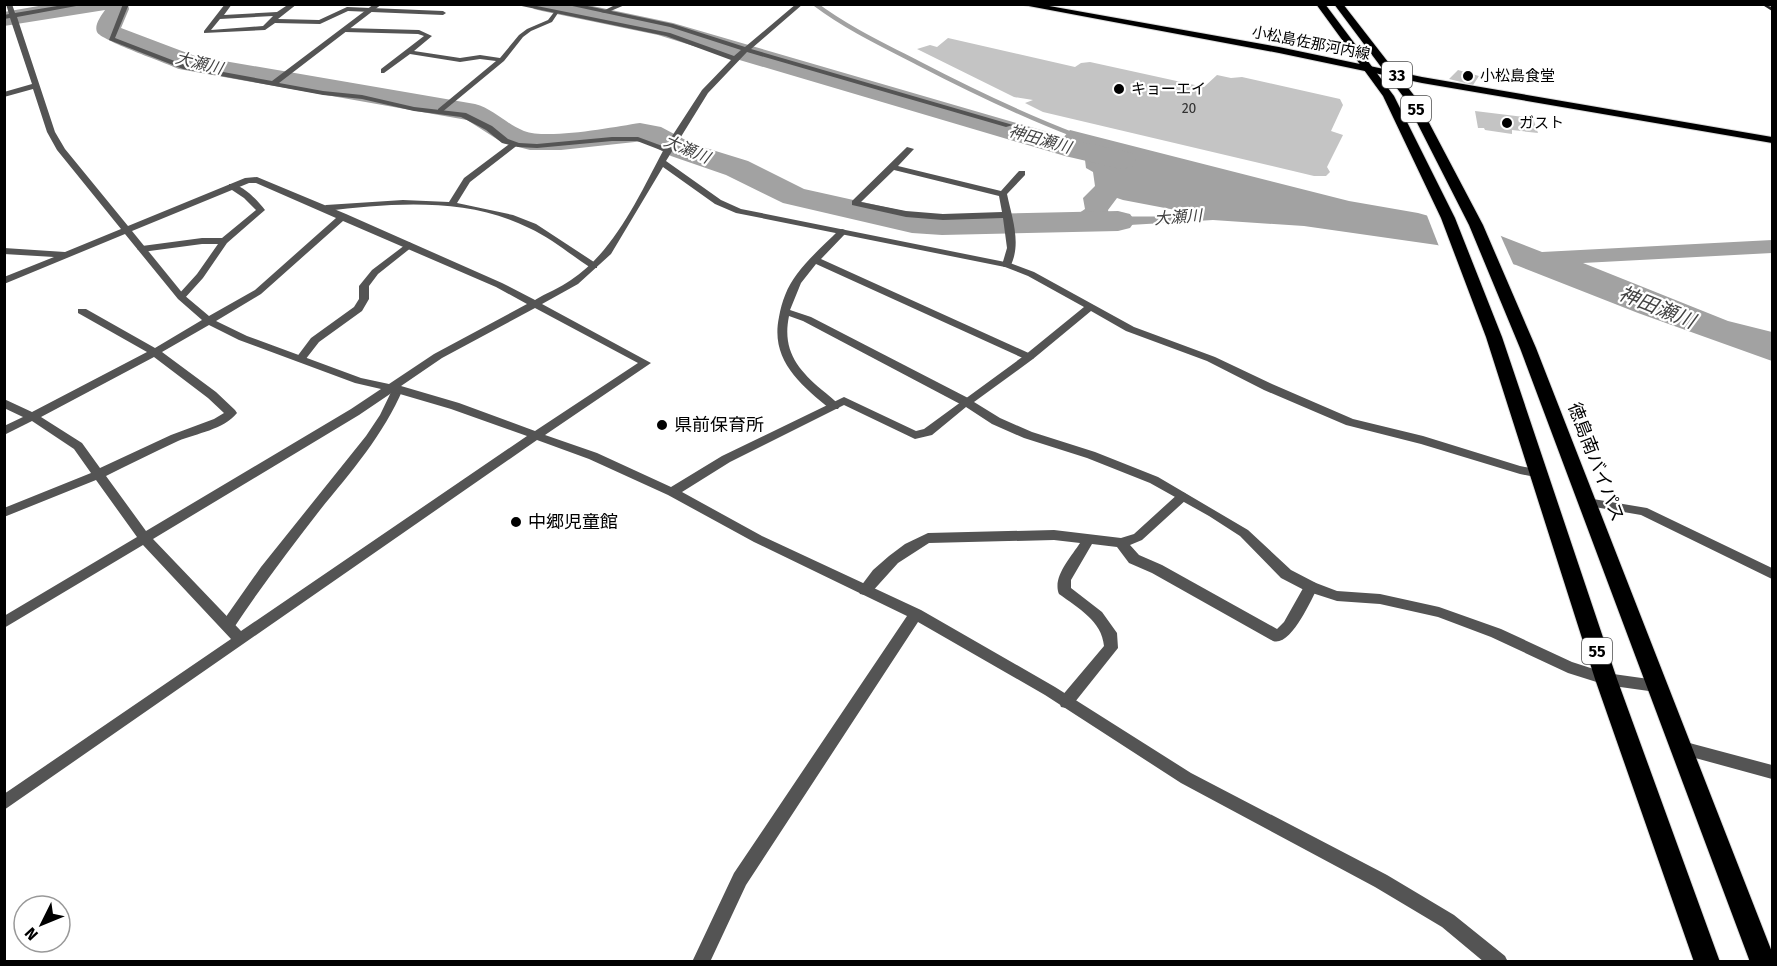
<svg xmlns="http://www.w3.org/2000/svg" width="1777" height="966" viewBox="0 0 1777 966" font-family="'Fira Sans','Noto Sans JP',sans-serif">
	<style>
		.water { fill: #a2a2a2; fill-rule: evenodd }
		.pier { fill: #fff }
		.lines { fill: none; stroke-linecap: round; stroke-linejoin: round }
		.stream { stroke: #a2a2a2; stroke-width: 4.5 }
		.river { fill: #a2a2a2; fill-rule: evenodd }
		.building { fill: #c4c4c4 }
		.primary-casing { stroke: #dbdbdb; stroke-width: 2 }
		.highway-casing { stroke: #dbdbdb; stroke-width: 2 }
		.lane { fill: #545454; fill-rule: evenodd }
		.street { fill: #545454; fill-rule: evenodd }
		.secondary { fill: #212121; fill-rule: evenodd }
		.primary { fill: #000; fill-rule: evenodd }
		.highway { fill: #000; fill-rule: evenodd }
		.poi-dot { fill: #000; stroke: #fff; stroke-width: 2 }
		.labels { text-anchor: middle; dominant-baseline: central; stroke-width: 4.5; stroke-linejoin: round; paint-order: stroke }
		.far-number-label { font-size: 14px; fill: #313131 }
		.far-street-label { font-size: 15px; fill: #000; stroke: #fff }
		.far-poi-label { font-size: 15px; fill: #000; stroke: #fff; text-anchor: start }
		.far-water-label { font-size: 16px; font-style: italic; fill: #434343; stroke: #fff }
		.shield { fill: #fff; stroke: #4c4c4c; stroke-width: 1.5 }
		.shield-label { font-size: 16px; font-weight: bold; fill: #000 }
		.poi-label { font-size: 18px; fill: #000; stroke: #fff; text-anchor: start }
		.street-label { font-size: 18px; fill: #000; stroke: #fff }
		.water-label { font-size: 20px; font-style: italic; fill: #434343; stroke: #fff }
	</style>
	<rect width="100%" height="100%" fill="#fff"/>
	<path class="water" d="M1070,130L1349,201L1418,213L1501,236L1542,252L1772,240V253L1583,263L1728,321L1772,332V361L1638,313L1516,265L1437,245L1304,226L1213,220L1113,226L1101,229L1058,231L1057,223L1066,222L1085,209L1083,198L1095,186L1093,172L1086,168L1085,160L1054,152L1066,143L1063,138ZM1117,198L1123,200L1186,212C1177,218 1123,217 1109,215L1108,210Z"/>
	<path class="pier" d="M1426,213L1499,232L1515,268L1440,249Z"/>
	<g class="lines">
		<path class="stream" d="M815,4C847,28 883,45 918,63C970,90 1022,115 1077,136"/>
		<path class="river" d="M50,4H128L129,9L121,28L195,56L475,104C494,109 506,124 524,131C548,140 613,127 640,123L661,127L693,144L748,161L804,189L912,213L942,215L1118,211L1130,214L1135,221L1130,228L1118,231L942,235L912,233L783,203L726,175L671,156L644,141L561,150H530L503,143L467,120L179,69C166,63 100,40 97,32C94,25 101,16 105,10L4,26V12Z
			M530,4H583L673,23L1082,142L1132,153L1136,160L1132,167L1121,169L1065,156L726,56L658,35L542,11L534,9Z"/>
	</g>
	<path class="building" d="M948,38L1075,67L1081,63L1090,62L1204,87L1217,75L1231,78L1242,77L1340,99L1343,105L1331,131L1343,135L1327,167L1330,172L1326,176H1314L1043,112L1025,103L1033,100L1014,97L917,49L930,45L937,47Z
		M1458,70L1479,76L1473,85L1449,79Z
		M1475,111L1533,118L1538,133L1512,130V134L1485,130L1484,128H1478Z"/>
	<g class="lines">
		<g class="primary-casing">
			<path id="primary" d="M1018,4H1038L1279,47L1422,77L1772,137V143L1422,83L1279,53Z"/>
		</g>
		<g class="highway-casing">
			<path id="highway" d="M1316,4H1325L1394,96L1455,218L1502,337L1617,679L1720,962H1694L1595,679L1486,337L1441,218L1383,96Z
				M1334,4H1343L1416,98L1483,225L1536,348L1772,952V962H1750L1520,348L1469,225L1405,99Z"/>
		</g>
		<path class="lane" d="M225,4H232L224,15L277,12L289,4H297L278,19L319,20L347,7L443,11L446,13L443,15L348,11L320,24L275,23L265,30L204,33V31ZM273,16L263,26L211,30L220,19Z
			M617,4H627L606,13L601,12Z
			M555,11L558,13L552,22L531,31L523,37L504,61L441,113H438V109L496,61L480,59L460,62L410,54L384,73H381V69L424,36L418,34L345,32L342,30L345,28L419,30L432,36L414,51L460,58L480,55L500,58L519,35L527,29L548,20Z
			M512,142L519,144L470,182L457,203L513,215L536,224L597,264V268H591C571,255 551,238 529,228C468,197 392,203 326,211L322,208L326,205L403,200L449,202L464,178Z
			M907,147L914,149L898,166L1001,191L1019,171H1025V175L1007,194C1012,218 1022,244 1010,267H1004L1002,265L1007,248L1003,218L943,220L906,217L852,205V201ZM894,170L999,196L1002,212L943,214L906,211L861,202Z
			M229,184C243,184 257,200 265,210L227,243L203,278L184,299H178V295L197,274L218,244H202L142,252L137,249L142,246L202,238H222L256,210L244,198L229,188Z
			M842,229L845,230V234L821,259L1033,355L1034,357L1033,359H1025L816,264L801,283L790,310L811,317L970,399L972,402L970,405H962L803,321L789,316C782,350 797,369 822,390C828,395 835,400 840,406L838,409H830C800,384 770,360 779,317C782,301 787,287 797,274C809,258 825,244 839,230Z
			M409,242L414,245L412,247L378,274L369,286V299L362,311L319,342L305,360H297L296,358L311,338L354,307L359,299V286L372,270Z
			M398,385L403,389C384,434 351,472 320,510C290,549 260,588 233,629L228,631L223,629L221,625L223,621L261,567L366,436L380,415L394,386Z
			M1183,492L1189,496L1187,499L1142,540L1130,545L1139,555L1162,565L1277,629L1284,622L1306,583L1311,582L1316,583L1318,587C1311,600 1291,647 1273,641L1152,573L1129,563L1117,547L1092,544L1071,580V588L1102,612L1117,633L1118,648L1071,707L1066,708L1061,707L1059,702L1061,697L1104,646C1102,621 1078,608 1059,594C1052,577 1071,557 1080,543L1054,540L929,543L898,563L870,594L865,595L860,594L858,590L873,570L889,556L905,544L928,533L1054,530L1121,538L1134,534L1179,493Z"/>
		<path class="street" d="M6,4H12L15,13L69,4H87L17,17L55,132L65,149L128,226L245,178L257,177L346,214L502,283L535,300C546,293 560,288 571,280C615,251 640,194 663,151L637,141H612L537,148L518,147L502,143L486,130L461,117L414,111L362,99L323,95L183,69L109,40L123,4H129L115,38L185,65L272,81L374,4H382L279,83L323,91L362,95L414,107L466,113L492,126L508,139L519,143L537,144L612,137H638L665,147L702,90L731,60L666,36L512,4H527L670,33L734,56L741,50L670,27L563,4H578L673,24L745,47L796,4H803L751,49L1013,125L1006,127L747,52L708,93L666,161L721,200L741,209L1010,263L1034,272L1134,327L1215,357L1272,384L1353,419L1423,436L1520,466L1544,471L1546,474L1540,478L1520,474L1421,444L1346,425L1264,390L1207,361L1126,331L1091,311L1033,359L974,402L1000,418L1032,432L1095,452L1158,477L1248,530L1291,570L1316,583L1337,591L1380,594L1439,607L1501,629L1572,662L1606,673L1656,680L1661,682L1663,686L1661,690L1656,692L1606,685L1568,673L1491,637L1438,617L1380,604L1337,601L1306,591L1281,578L1240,536L1209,516L1150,483L1087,458L1024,438L992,424L966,407L932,435L915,439L844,405L730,462L682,492L762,536L921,610L1055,687L1191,773L1387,875L1454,915L1505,956L1508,962H1484L1442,927L1375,887L1181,783L1045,695L918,622L746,885L710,962H692L734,873L907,616L754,542L668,495L589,459L537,440L4,810V794L231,639L143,545L4,628V616L137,537L96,480L4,517V508L91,473L74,449L32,421L4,435V426L23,417L4,408V399L32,412L147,352L78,313V309H86L155,348L202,320L178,299L125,234L4,284V277L54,257L4,254V248L65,252L121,229L57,150L47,132L33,89L4,97V92L32,84L10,18L4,19V15L9,14ZM663,167L715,204L736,213L1005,267L1028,276L1084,307L1025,355L924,429L916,431L844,397L722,456L671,487L597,453L545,435L651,363L542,304L578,284L611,254ZM249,183H256L336,218L255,290L209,316L184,295L132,231ZM343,221L496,287L527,304L434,354L389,384L361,378L247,336L216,321L261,294ZM535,308L638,363L535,431L459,403L401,386L442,358ZM209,325L239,340L355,383L381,389L351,409L146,531L106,476C130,464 154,452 178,441C197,433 223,430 237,413L235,410L216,392L162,352ZM154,357L208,398L224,413L214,419L171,435L100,468L82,443L41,417ZM393,392L451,409L527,436L241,631L153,539L359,415Z
			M1587,498L1647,508L1772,568V579L1641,515L1583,505L1581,502Z
			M1682,741L1772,765V779L1677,753L1674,748L1677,743Z"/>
		<path class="secondary" d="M1761,4L1772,7V11Z"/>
		<use href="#primary" class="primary"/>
		<use href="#highway" class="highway"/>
	</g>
	<g class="poi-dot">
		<circle cx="1468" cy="76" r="6"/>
		<circle cx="1119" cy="89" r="6"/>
		<circle cx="1507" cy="123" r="6"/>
		<circle cx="662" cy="425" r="6"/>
		<circle cx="516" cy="522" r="6"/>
	</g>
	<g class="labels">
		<g class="far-number-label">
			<text x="1189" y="108">20</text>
		</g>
		<g class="far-street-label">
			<text transform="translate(1311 43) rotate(11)">小松島佐那河内線</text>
		</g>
		<g class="far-poi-label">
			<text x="1480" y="76">小松島食堂</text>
			<text x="1131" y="89">キョーエイ</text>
			<text x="1519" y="123">ガスト</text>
		</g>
		<g class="far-water-label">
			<text transform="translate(199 63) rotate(14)">大瀬川</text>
			<text transform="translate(1040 139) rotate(16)">神田瀬川</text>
			<text transform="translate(687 149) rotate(23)">大瀬川</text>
			<text transform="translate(1178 217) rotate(-4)">大瀬川</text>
		</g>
		<g class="shield">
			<rect x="1382" y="62" width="30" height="26" rx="4.5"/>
			<rect x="1401" y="96" width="30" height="26" rx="4.5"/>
			<rect x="1582" y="638" width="30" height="26" rx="4.5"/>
		</g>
		<g class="shield-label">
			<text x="1397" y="75">33</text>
			<text x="1416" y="109">55</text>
			<text x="1597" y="651">55</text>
		</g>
		<g class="poi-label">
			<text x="674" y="425">県前保育所</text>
			<text x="528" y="522">中郷児童館</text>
		</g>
		<g class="street-label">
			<text transform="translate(1596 462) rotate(69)">徳島南バイパス</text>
		</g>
		<g class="water-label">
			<text transform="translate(1657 307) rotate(22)">神田瀬川</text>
		</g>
	</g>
	<rect width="1777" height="966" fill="none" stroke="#000000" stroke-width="12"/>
	<g transform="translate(42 924) rotate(227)"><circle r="28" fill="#ffffff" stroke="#999999" stroke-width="1.5"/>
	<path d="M0-4.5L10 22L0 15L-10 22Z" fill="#000000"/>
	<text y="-9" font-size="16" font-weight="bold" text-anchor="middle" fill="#000000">N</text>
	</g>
</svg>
